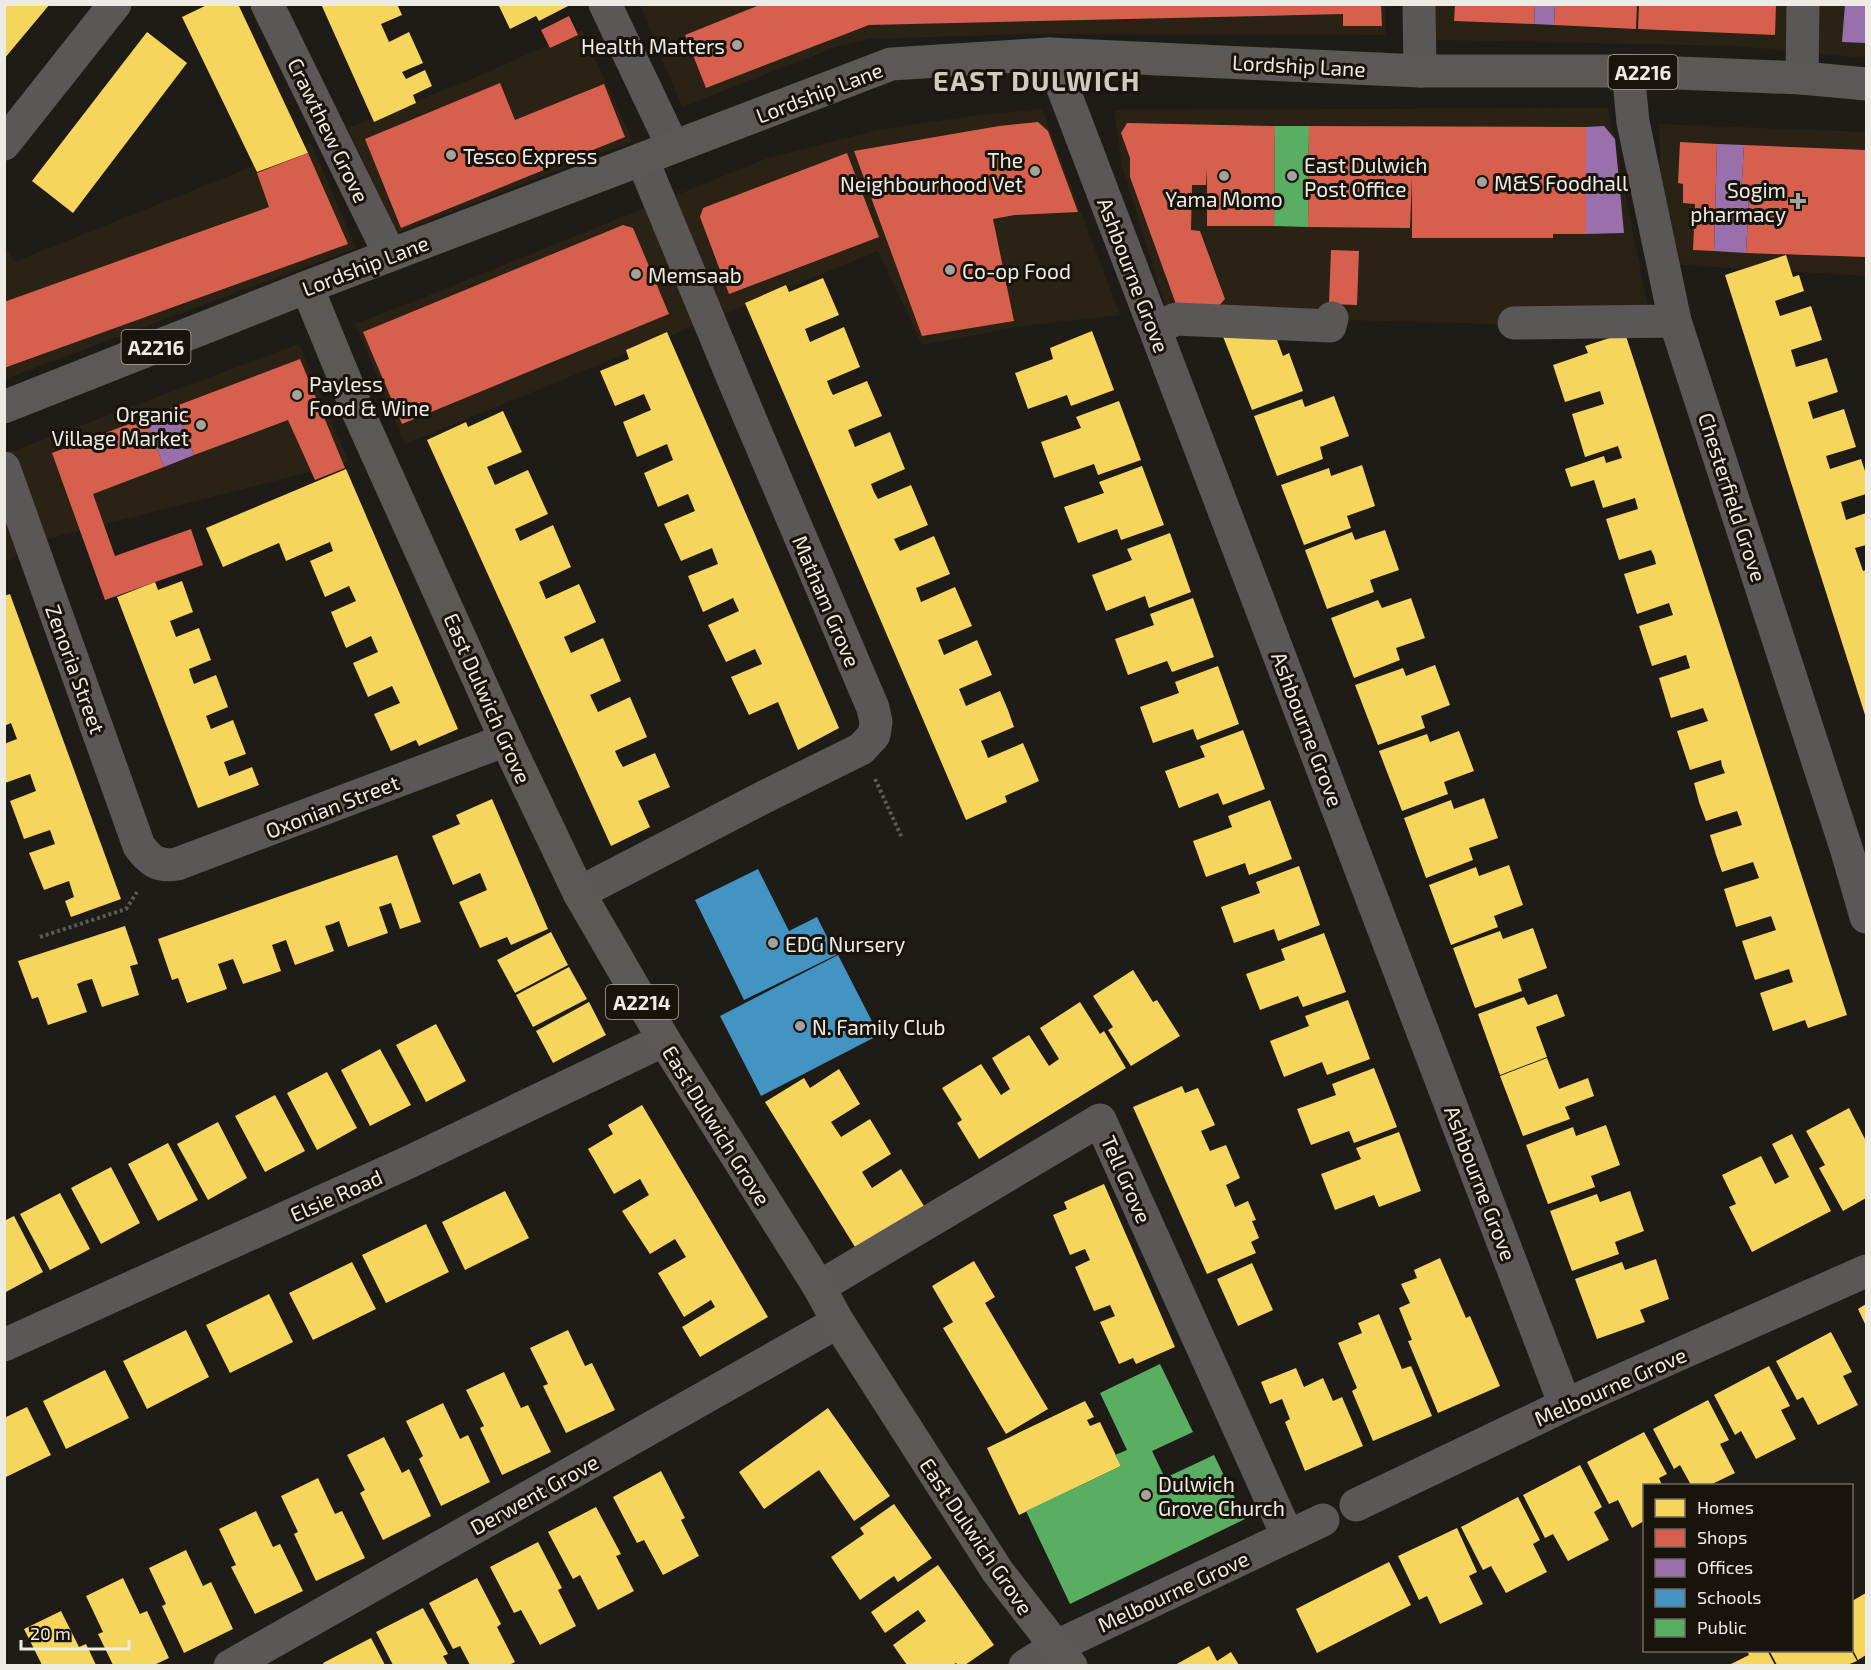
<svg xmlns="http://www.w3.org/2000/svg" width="1871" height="1670" viewBox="0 0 1871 1670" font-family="'Exo 2',sans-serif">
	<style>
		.built { fill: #292215 }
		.homes { fill: #f6d55c }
		.shops { fill: #d6604d }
		.offices { fill: #9970ab }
		.schools { fill: #4393c3 }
		.public { fill: #5aae61 }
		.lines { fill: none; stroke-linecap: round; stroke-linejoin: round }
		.path { stroke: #5d5958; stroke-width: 4; stroke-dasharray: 3 3; stroke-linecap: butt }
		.minor { stroke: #5a5756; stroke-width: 33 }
		.major { stroke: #5c5855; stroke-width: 33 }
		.poi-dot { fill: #a6a39d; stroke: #18140c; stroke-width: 2 }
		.labels { text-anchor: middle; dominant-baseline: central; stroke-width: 6; stroke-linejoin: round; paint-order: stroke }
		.shield { fill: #18140c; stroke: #aeaaa4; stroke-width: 1.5 }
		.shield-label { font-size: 20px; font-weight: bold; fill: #eeebe5 }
		.poi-label { font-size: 21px; fill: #eeebe5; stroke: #18140c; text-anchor: start }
		.street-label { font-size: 21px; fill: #eeebe5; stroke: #18140c }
		.district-label { font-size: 27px; font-weight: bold; letter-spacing: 1.5px; fill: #d0cabf; stroke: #18140c }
	</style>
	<rect width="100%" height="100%" fill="#1f1c18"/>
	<path class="built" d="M1385,4V35L1027,34L870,39L836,47L682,107L640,5Z
		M1436,5H1866V58L1735,46L1436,40Z
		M582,30L633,141L397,233L348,128L476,77Z
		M1608,108L1652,328L1339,320L1167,310L1122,167L1114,110Z
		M1042,109L1120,315L1024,326L922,345L878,251L405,444L355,324L425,297L768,158L878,130L970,116Z
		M1659,124L1866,132V276L1681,265L1661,186Z
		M311,143L356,248L5,379L4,244L14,262Z
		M299,344L349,462L47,539L5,562V454Z"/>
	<path class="homes" d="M4,4H50L4,59Z
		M209,4H238L308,153L257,172L182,17Z
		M321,4H397L402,15L381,24L389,42L409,32L423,63L402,72L406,79L425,70L432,86L413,95L416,103L374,122Z
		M498,4H572L539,21L536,16L510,29Z
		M147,32L187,63L73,213L32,181Z
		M1786,255L1793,277L1799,275L1804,291L1775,301L1780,316L1811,306L1822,340L1791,350L1796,367L1827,358L1838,392L1808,402L1813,419L1844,409L1856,447L1826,456L1830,469L1861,459L1866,474V494L1841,502L1846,520L1866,513V545L1855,548L1863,571L1866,570V718L1725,275Z
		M823,278L839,315L805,329L810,342L844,327L860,367L827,381L830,389L833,395L867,381L882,416L848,430L855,447L890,432L905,469L871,484L874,492L878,499L911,485L928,525L894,539L900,551L934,536L950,574L916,588L921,602L955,587L972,626L938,640L944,655L977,640L992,675L959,689L966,706L1000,691L1008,710L1014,727L981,741L985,750L988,758L1023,743L1039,781L1005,796L1007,802L966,820L745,303L786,285L789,292Z
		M1092,331L1114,390L1071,406L1067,395L1028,409L1015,373L1053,359L1050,348Z
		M667,332L839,728L798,750L778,702L749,715L731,677L762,664L755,649L726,662L708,625L739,611L733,598L703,612L695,593L688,576L718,564L712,548L681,561L664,524L695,511L688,494L658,507L644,473L673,460L667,444L637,457L623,422L651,410L644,394L615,406L600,371L629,359L626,350Z
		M1274,332L1283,356L1289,353L1303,391L1252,410L1222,334Z
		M1625,333L1847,1015L1808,1028L1805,1020L1773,1031L1760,993L1793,982L1789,969L1755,980L1742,941L1776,930L1771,916L1736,927L1724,889L1759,878L1753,862L1722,872L1716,855L1710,835L1742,825L1737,811L1706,821L1699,802L1694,783L1725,773L1722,766L1721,760L1690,770L1677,731L1708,721L1703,708L1671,718L1659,678L1690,668L1686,655L1652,666L1639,626L1673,615L1669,603L1637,614L1624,574L1656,564L1654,556L1651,550L1619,560L1606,519L1638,509L1635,498L1603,508L1594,480L1571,487L1565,469L1604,456L1606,463L1622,458L1618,446L1585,457L1572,414L1604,404L1600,391L1565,402L1553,365L1588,353L1585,346Z
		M1334,396L1349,436L1320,447L1323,459L1277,476L1254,416L1302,399L1305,407Z
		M1119,401L1141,460L1098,475L1094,464L1054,478L1041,442L1081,428L1076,417Z
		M503,411L522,452L487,467L495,485L528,470L548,514L515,529L520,541L553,525L571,567L539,582L546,599L579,584L596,622L564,637L571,653L603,638L621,681L590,695L598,712L630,697L647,737L615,751L619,760L623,767L655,753L670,787L638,801L650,827L611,846L427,440L466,422L468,427Z
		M1362,465L1375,506L1347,516L1351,528L1304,545L1281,485L1329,468L1331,476Z
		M1142,466L1164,525L1121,540L1117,529L1078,543L1064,507L1104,493L1099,482Z
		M346,469L458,729L419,746L416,740L391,751L374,714L400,703L392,686L368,697L353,663L378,652L371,636L346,648L331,612L356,601L349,586L325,597L310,561L333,551L330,542L286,561L279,543L223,567L206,528Z
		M1385,530L1399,570L1370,580L1374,592L1327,609L1305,550L1352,532L1355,540Z
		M1170,533L1191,592L1149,608L1145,596L1106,611L1092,575L1132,560L1127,549Z
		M182,581L193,612L170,621L176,637L199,628L211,660L189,669L191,676L194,684L216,675L228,707L206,716L211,729L233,720L246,754L224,762L229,776L252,767L259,785L198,808L117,597L155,582L158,590Z
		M10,594L121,899L71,917L65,901L74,897L69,881L44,890L29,853L55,844L50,830L24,839L10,801L36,791L30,774L5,783L4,781V744L17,739L11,723L4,726V596Z
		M1193,598L1214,657L1172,672L1167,661L1128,675L1115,639L1154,625L1150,614Z
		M1411,598L1425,638L1396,648L1400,660L1354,678L1331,618L1378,600L1382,608Z
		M1435,665L1450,705L1421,716L1425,728L1378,745L1355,685L1403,668L1406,676Z
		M1218,666L1239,724L1197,740L1193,729L1153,743L1140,707L1179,693L1175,682Z
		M1243,730L1265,789L1223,805L1218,793L1179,808L1165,771L1205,757L1200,746Z
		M1459,731L1474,771L1444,782L1448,794L1402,811L1379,751L1427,734L1430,742Z
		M1484,798L1498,838L1469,848L1473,860L1426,878L1404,818L1451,800L1454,809Z
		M492,799L548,929L511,945L507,937L480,948L459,902L487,890L480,873L453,885L432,836L460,824L456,815Z
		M1270,800L1292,859L1249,875L1245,863L1206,877L1193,841L1232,827L1228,816Z
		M397,855L421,922L400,929L391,903L379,907L388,933L348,947L339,921L332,924L325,926L334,951L295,965L286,940L272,945L281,971L261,978L243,984L233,959L218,964L227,989L187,1003L178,978L172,980L158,939Z
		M1509,865L1523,905L1494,916L1498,927L1451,945L1429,885L1476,867L1479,876Z
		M1299,866L1320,925L1278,941L1274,929L1234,943L1221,907L1260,893L1256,882Z
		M125,926L138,964L130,966L139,995L102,1007L92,979L84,981L77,984L87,1012L48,1025L38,997L32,999L18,961Z
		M1533,928L1547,968L1518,979L1522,991L1475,1008L1453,948L1500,931L1503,939Z
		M551,932L568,965L515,993L497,960Z
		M1324,933L1346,992L1303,1007L1298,996L1260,1010L1246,974L1285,960L1281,949Z
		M569,967L587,999L533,1027L516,995Z
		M1133,970L1153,1002L1157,1000L1180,1036L1131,1066L1108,1030L1113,1027L1093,996Z
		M1557,994L1565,1016L1536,1027L1547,1057L1500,1075L1478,1014L1524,997L1528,1005Z
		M1348,1000L1370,1059L1327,1075L1322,1062L1284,1077L1270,1041L1309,1026L1305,1016Z
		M589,1002L606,1035L553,1063L536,1031Z
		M1080,1002L1100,1034L1104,1031L1126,1068L979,1159L957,1123L962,1120L942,1088L981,1064L1001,1095L1010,1089L992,1058L1029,1035L1049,1066L1059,1059L1040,1028Z
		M436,1024L466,1081L426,1102L396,1045Z
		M380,1049L411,1105L370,1126L341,1070Z
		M1547,1058L1559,1089L1588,1078L1594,1096L1565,1107L1570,1119L1523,1136L1500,1076Z
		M1374,1068L1397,1127L1354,1143L1349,1131L1311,1145L1297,1109L1336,1095L1332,1084Z
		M839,1069L860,1104L831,1122L841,1137L870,1119L891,1154L862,1172L872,1188L901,1169L924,1206L860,1255L765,1102L804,1078L810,1088Z
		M327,1072L357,1128L317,1150L287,1093Z
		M1182,1086L1185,1093L1198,1088L1215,1125L1201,1131L1210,1151L1226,1145L1240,1178L1226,1185L1235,1207L1248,1201L1256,1220L1252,1221L1259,1238L1251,1242L1256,1253L1207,1274L1133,1107Z
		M275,1095L305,1151L265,1172L235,1116Z
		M642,1105L768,1317L700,1357L682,1327L715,1307L711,1300L684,1317L658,1273L686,1257L675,1239L650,1254L622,1211L649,1195L644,1186L640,1179L614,1194L588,1149L613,1134L608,1125Z
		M1849,1108L1866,1141V1198L1843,1211L1819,1168L1825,1165L1806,1131Z
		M218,1122L247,1178L208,1200L177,1144Z
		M1606,1125L1620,1165L1591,1176L1595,1187L1548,1204L1526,1145L1573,1127L1576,1136Z
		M1399,1132L1421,1191L1379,1207L1374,1195L1335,1210L1321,1174L1361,1159L1356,1148Z
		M1792,1134L1831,1211L1752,1252L1729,1207L1736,1204L1722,1175L1761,1156L1775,1184L1789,1177L1772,1144Z
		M168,1143L198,1200L158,1221L128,1164Z
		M111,1167L140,1223L101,1244L71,1188Z
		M1104,1184L1175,1347L1136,1364L1133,1358L1119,1364L1100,1322L1115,1316L1110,1305L1094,1311L1075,1267L1090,1260L1085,1249L1070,1255L1053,1215L1067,1209L1064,1202Z
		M505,1191L529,1238L465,1270L442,1222Z
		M1630,1191L1644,1231L1615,1242L1619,1254L1572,1271L1550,1211L1597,1194L1600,1202Z
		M60,1193L90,1249L50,1270L20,1214Z
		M14,1216L43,1272L4,1293V1221Z
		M426,1224L449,1272L386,1303L362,1255Z
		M1440,1258L1466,1318L1470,1316L1500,1386L1438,1413L1408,1341L1412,1340L1399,1308L1410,1303L1401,1284L1417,1278L1414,1270Z
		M1656,1259L1669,1299L1640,1310L1645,1322L1597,1339L1575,1279L1622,1262L1625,1270Z
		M974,1261L995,1297L985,1303L1048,1409L1006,1434L943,1328L953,1322L932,1286Z
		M352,1262L376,1309L313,1340L289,1293Z
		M1252,1263L1273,1310L1238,1326L1217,1279Z
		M269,1294L293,1342L230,1373L206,1325Z
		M1866,1304V1326L1858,1309Z
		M1379,1314L1402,1369L1411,1366L1432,1416L1373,1441L1352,1391L1357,1388L1338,1343L1362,1333L1358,1323Z
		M186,1330L209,1377L147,1409L123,1361Z
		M568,1330L585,1366L592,1363L615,1410L566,1433L543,1386L548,1384L530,1348Z
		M1831,1332L1852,1372L1843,1376L1858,1405L1818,1425L1803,1397L1797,1400L1776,1361Z
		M1769,1366L1790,1406L1781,1410L1796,1439L1756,1459L1741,1431L1735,1435L1714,1395Z
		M1296,1368L1304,1387L1323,1378L1333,1401L1342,1397L1363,1446L1305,1471L1285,1422L1290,1419L1282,1399L1270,1404L1261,1382Z
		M105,1370L129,1418L66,1449L43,1401Z
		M504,1372L521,1408L528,1405L551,1452L502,1475L480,1428L484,1426L466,1390Z
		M1708,1400L1729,1440L1720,1444L1735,1473L1710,1485H1691L1680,1465L1674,1469L1653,1429Z
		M1085,1401L1094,1417L1087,1420L1090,1426L1100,1422L1121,1466L1019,1515L987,1448Z
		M443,1403L460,1439L468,1435L490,1482L441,1506L419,1459L423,1456L406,1421Z
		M27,1407L51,1455L4,1478V1418Z
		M828,1408L890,1496L854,1521L819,1470L764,1509L739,1472Z
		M1644,1432L1667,1474L1659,1478L1662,1485H1644V1521L1632,1528L1618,1500L1609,1504L1587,1462Z
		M384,1437L402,1473L409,1469L431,1516L383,1540L360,1493L365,1490L347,1455Z
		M1580,1465L1602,1507L1594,1512L1609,1540L1568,1561L1553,1534L1545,1538L1523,1495Z
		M661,1471L685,1518L681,1520L699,1556L663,1575L644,1540L637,1543L613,1497Z
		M318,1478L335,1514L342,1511L365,1558L316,1581L294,1534L298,1532L281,1496Z
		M1518,1497L1540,1540L1533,1544L1547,1572L1506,1593L1491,1566L1483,1570L1461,1527Z
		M894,1504L932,1558L898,1582L894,1576L860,1600L831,1557L864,1534L860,1528Z
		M596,1507L621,1554L616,1556L634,1591L598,1610L580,1575L573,1579L548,1532Z
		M256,1511L273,1547L280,1544L303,1591L255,1614L231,1567L236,1565L219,1529Z
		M1457,1528L1477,1572L1469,1576L1483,1604L1440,1624L1427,1596L1419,1600L1398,1556Z
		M538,1542L562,1588L558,1590L576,1626L540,1645L521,1610L514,1613L490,1567Z
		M186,1550L203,1586L211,1582L233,1629L184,1653L162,1606L166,1604L149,1568Z
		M1389,1562L1411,1605L1317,1653L1296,1609Z
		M938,1565L994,1645L965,1665H958L956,1663L953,1665H907L893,1645L926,1621L918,1610L885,1633L871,1612Z
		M123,1578L140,1614L147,1611L169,1658L154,1665H113L98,1634L103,1632L86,1596Z
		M477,1578L501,1624L497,1627L515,1662L509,1665H470L460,1646L453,1649L429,1603Z
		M1866,1593V1655L1858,1660L1852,1648V1601Z
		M423,1608L448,1654L443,1656L448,1665H393L376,1632Z
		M61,1611L79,1647L86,1644L96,1665H42L24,1629Z
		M371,1638L385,1665H324L323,1663Z
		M1209,1646L1217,1661L1231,1652L1239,1665H1175Z
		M1747,1650H1767L1775,1665H1729L1749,1655Z
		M1769,1650H1851L1857,1661L1847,1665H1777Z"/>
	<path class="shops" d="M762,4H1381L1382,26H1343V14L869,25L706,88L685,35Z
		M1455,4H1535L1534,24L1454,21Z
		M1555,4H1637L1636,29L1554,25Z
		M1639,4H1776L1775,35L1638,29Z
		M569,16L578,35L550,48L541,30Z
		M500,83L515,120L604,84L625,137L401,228L365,139Z
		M1038,122L1048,131L1078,212L1015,215L993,219L1014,321L922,336L854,151L999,126Z
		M1127,123L1275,126L1274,226H1207V169L1206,185H1192L1191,230L1200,231L1225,299L1216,309L1177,307L1130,177V158L1121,133Z
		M1309,126L1586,127V234H1553V238H1412V177L1410,228L1308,227Z
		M1680,142L1717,144L1714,251L1693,250L1695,204L1683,203V184L1678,183Z
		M1744,145L1866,150V257L1746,253L1749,196H1741Z
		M308,153L348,244L4,368V302L269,207L257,173Z
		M847,153L879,237L729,294L700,217L703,208Z
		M623,225L633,228L669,314L402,424L363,332Z
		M1331,250L1359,251L1357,305L1329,304Z
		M300,359L345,468L315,480L288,420L194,455L176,406Z
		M145,418L164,467L93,494L115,556L191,529L203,565L105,600L52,453Z"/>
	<path class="offices" d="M1535,4H1555L1554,25L1534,24Z
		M1845,4H1866V43L1842,42Z
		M1604,126L1615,139L1624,233L1586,234V127Z
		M1717,144L1744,145L1741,196H1749L1746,253L1714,251Z
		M176,406L194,455L164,467L145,418Z"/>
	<path class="schools" d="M758,869L789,931L817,917L836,955L744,1000L695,900Z
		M838,955L879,1035L761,1096L720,1016Z"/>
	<path class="public" d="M1275,126H1309L1308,227L1274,226Z
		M1160,1364L1193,1432L1152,1451L1165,1478L1214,1455L1245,1519L1070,1604L1026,1511L1121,1466L1115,1455L1127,1450L1100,1393Z"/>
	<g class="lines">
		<path class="path" d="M875,779L902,838
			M40,937L126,909L137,892"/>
		<path class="minor" d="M267,4L390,255
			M605,4L673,147
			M1419,4L1420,71
			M1050,54L1565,1405
			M1628,71L1633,122L1675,321L1847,851L1866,917
			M1802,78L1803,4
			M4,144L115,4
			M1514,323L1675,321
			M1155,329L1176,319L1330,326L1332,318
			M4,468L139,846C150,861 158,867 177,864L506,740
			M579,893L768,795L861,749L874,735L876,722L873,708L737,388L642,159
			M819,1287L1100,1120L1288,1537
			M4,1345L409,1162L664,1040
			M1356,1505L1565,1405L1866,1271
			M230,1666L838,1322
			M1025,1666L1055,1647L1323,1520"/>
		<path class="major" d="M307,287L359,414L506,740L579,893L664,1040L819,1287L838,1322L998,1572L1071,1666
			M4,407L307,287L891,64L1050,54L1420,71H1628L1802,78L1866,84"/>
	</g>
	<g class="poi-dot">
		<circle cx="737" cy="45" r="6"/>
		<circle cx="451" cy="155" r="6"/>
		<circle cx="1035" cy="171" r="6"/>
		<circle cx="1224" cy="176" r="6"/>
		<circle cx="1292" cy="176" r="6"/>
		<circle cx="1482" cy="182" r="6"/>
		<path d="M1795 192h6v6h6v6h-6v6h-6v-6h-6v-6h6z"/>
		<circle cx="950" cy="270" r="6"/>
		<circle cx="636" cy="274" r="6"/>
		<circle cx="297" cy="395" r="6"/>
		<circle cx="201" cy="425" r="6"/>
		<circle cx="773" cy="943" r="6"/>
		<circle cx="800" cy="1026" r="6"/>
		<circle cx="1146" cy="1495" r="6"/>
	</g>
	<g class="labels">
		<g class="shield">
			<rect x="1608.5" y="55" width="69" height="34" rx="4.5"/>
			<rect x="121.5" y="330" width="69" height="34" rx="4.5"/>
			<rect x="606" y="985" width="72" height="34" rx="4.5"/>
		</g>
		<g class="shield-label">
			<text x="1643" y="72">A2216</text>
			<text x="156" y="347">A2216</text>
			<text x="642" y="1002">A2214</text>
		</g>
		<g class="poi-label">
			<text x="725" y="45" text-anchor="end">Health Matters</text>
			<text x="463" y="155">Tesco Express</text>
			<text x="1023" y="159" text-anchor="end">The<tspan x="1023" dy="24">Neighbourhood Vet</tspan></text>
			<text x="1304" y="164">East Dulwich<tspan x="1304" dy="24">Post Office</tspan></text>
			<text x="1494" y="182">M&amp;S Foodhall</text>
			<text x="1786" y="189" text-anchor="end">Sogim<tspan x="1786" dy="24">pharmacy</tspan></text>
			<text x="1224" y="198" text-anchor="middle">Yama Momo</text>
			<text x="962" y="270">Co-op Food</text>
			<text x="648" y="274">Memsaab</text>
			<text x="309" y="383">Payless<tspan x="309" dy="24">Food &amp; Wine</tspan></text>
			<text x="189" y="413" text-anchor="end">Organic<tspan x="189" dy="24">Village Market</tspan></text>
			<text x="785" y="943">EDG Nursery</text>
			<text x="812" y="1026">N. Family Club</text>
			<text x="1158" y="1483">Dulwich<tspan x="1158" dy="24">Grove Church</tspan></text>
		</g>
		<g class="street-label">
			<text transform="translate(1299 65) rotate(3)">Lordship Lane</text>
			<text transform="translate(819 92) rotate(-21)">Lordship Lane</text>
			<text transform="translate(329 130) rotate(64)">Crawthew Grove</text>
			<text transform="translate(365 265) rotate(-21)">Lordship Lane</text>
			<text transform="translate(1134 275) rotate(69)">Ashbourne Grove</text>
			<text transform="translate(1733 497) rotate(72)">Chesterfield Grove</text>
			<text transform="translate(827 601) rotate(67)">Matham Grove</text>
			<text transform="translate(76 669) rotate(70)">Zenoria Street</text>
			<text transform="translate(488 698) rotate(66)">East Dulwich Grove</text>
			<text transform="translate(1308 729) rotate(69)">Ashbourne Grove</text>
			<text transform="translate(332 806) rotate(-21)">Oxonian Street</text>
			<text transform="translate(717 1125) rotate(58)">East Dulwich Grove</text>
			<text transform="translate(1127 1179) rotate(66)">Tell Grove</text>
			<text transform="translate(1481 1183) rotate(69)">Ashbourne Grove</text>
			<text transform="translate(336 1195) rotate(-24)">Elsie Road</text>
			<text transform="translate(1610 1386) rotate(-24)">Melbourne Grove</text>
			<text transform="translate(534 1494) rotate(-29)">Derwent Grove</text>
			<text transform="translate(977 1536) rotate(56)">East Dulwich Grove</text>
			<text transform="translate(1173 1591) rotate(-25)">Melbourne Grove</text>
		</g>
		<g class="district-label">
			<text x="1037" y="80">EAST DULWICH</text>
		</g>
	</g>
	<rect width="1871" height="1670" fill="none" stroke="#eeebe5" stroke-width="12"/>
	<rect x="1643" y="1484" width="210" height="168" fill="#18140c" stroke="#6e6a63" stroke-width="1.5"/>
	<rect x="1655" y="1499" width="30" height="18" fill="#f6d55c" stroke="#6e6a63" stroke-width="1.5"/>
	<text x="1697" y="1514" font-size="18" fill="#eeebe5">Homes</text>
	<rect x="1655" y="1529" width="30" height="18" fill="#d6604d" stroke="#6e6a63" stroke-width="1.5"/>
	<text x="1697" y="1544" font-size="18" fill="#eeebe5">Shops</text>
	<rect x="1655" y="1559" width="30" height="18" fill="#9970ab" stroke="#6e6a63" stroke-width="1.5"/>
	<text x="1697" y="1574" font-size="18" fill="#eeebe5">Offices</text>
	<rect x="1655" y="1589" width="30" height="18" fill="#4393c3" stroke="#6e6a63" stroke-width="1.5"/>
	<text x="1697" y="1604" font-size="18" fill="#eeebe5">Schools</text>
	<rect x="1655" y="1619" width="30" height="18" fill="#5aae61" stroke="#6e6a63" stroke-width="1.5"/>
	<text x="1697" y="1634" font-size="18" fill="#eeebe5">Public</text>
	<path d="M21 1640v9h108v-9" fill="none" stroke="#eeebe5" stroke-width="3"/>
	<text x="30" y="1640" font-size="18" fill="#eeebe5" stroke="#18140c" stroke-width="4.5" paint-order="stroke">20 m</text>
</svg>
